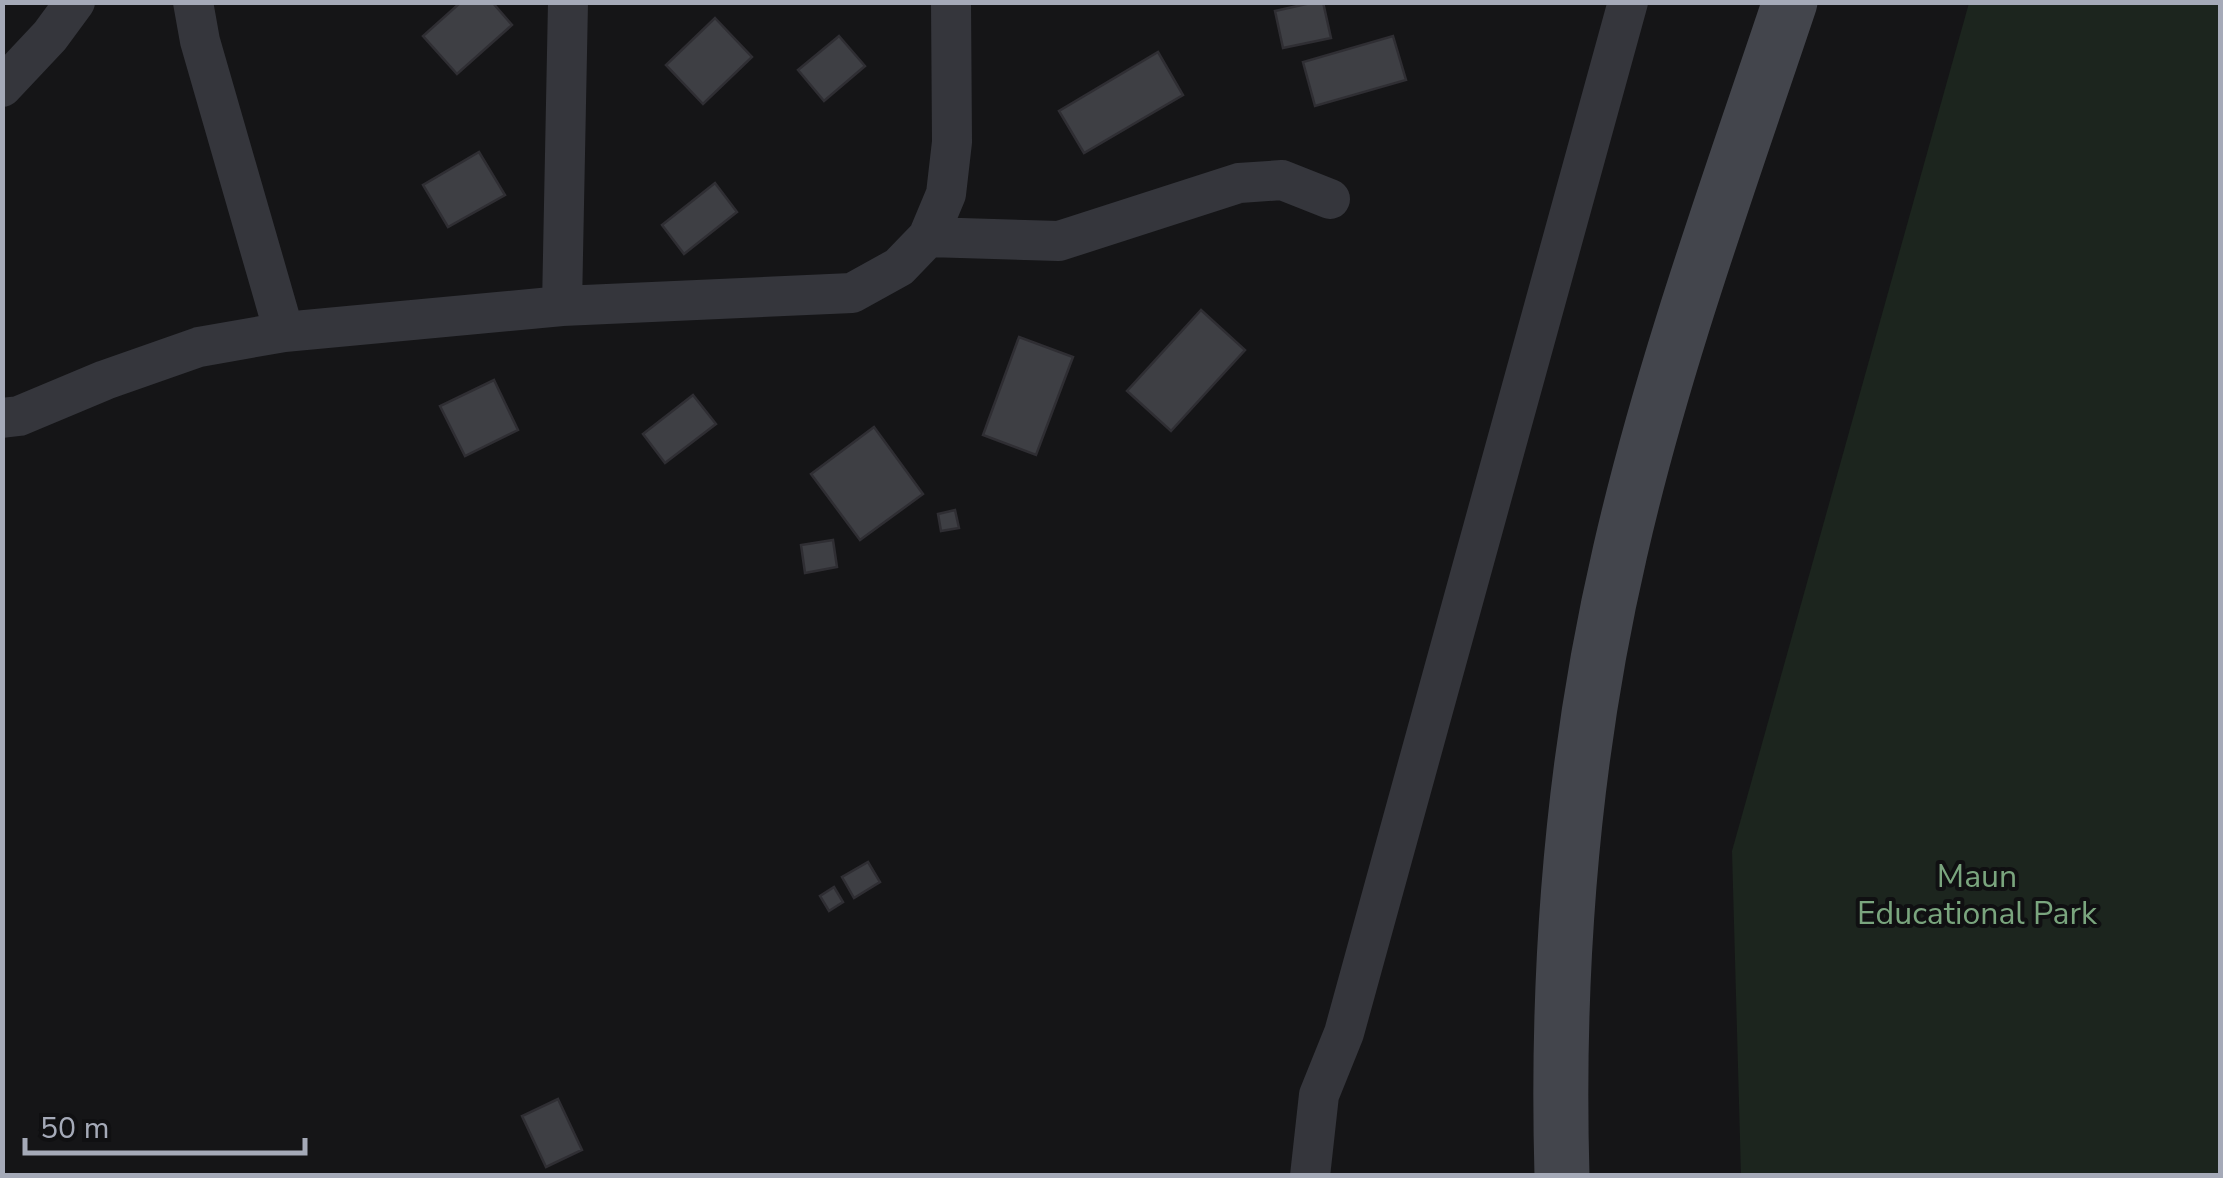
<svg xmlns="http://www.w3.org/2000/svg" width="2223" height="1178" viewBox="0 0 2223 1178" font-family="'Nunito Sans',sans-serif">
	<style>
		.green { fill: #1c251e }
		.building { fill: #3e3f44; stroke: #2f2e33; stroke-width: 2.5 }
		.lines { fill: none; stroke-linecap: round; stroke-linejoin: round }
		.street { stroke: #35363c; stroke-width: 40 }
		.secondary { stroke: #43454c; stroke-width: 55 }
		.labels { text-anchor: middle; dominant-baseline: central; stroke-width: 8; stroke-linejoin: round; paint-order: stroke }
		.park-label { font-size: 32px; fill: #7aa57e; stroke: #101012 }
	</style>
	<rect width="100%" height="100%" fill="#151517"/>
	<path class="green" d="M1969,3H2220V1175H1741L1732,851Z"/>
	<path class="building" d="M461,2H492L512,25L457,74L423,36Z
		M1315,2H1323L1331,38L1283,48L1275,11Z
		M715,18L752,57L703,104L666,65Z
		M839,36L865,66L824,101L798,70Z
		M1393,36L1406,80L1315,106L1303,62Z
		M1158,52L1183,95L1084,153L1059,111Z
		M479,152L505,195L448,227L423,185Z
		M715,183L737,212L684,254L662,225Z
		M1201,310L1245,350L1171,431L1127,391Z
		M1019,337L1073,357L1036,455L983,435Z
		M494,380L518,430L465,456L440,406Z
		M693,395L716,424L665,463L643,434Z
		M874,427L923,494L860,540L811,474Z
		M955,510L959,528L941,531L938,514Z
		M833,540L837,567L805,573L801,545Z
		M868,862L880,882L854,898L842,877Z
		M834,887L843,902L829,911L820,896Z
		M558,1099L582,1150L546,1167L522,1116Z"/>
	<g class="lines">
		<path class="street" d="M193,2L200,41L284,332
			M2,87L50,36L75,2
			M928,237L1059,241L1239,183L1282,180L1330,199
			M562,306L568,2
			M2,418L19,416L105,380L199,347L284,332L562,306L852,293L899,267L928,237L946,194L952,142L951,2
			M1310,1176L1319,1095L1344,1033L1628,2"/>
		<path class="secondary" d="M1562,1176C1556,967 1573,755 1620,552C1663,364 1729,184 1790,2"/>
	</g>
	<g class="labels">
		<g class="park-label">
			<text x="1977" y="876">Maun<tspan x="1977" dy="37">Educational Park</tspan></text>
		</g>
	</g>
	<rect width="2223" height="1178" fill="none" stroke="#a5aab8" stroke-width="10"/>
	<path d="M25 1138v15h280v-15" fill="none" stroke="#a5aab8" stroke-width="5"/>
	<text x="40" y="1138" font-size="30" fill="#a5aab8" stroke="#101012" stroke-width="8" paint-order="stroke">50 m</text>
</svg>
